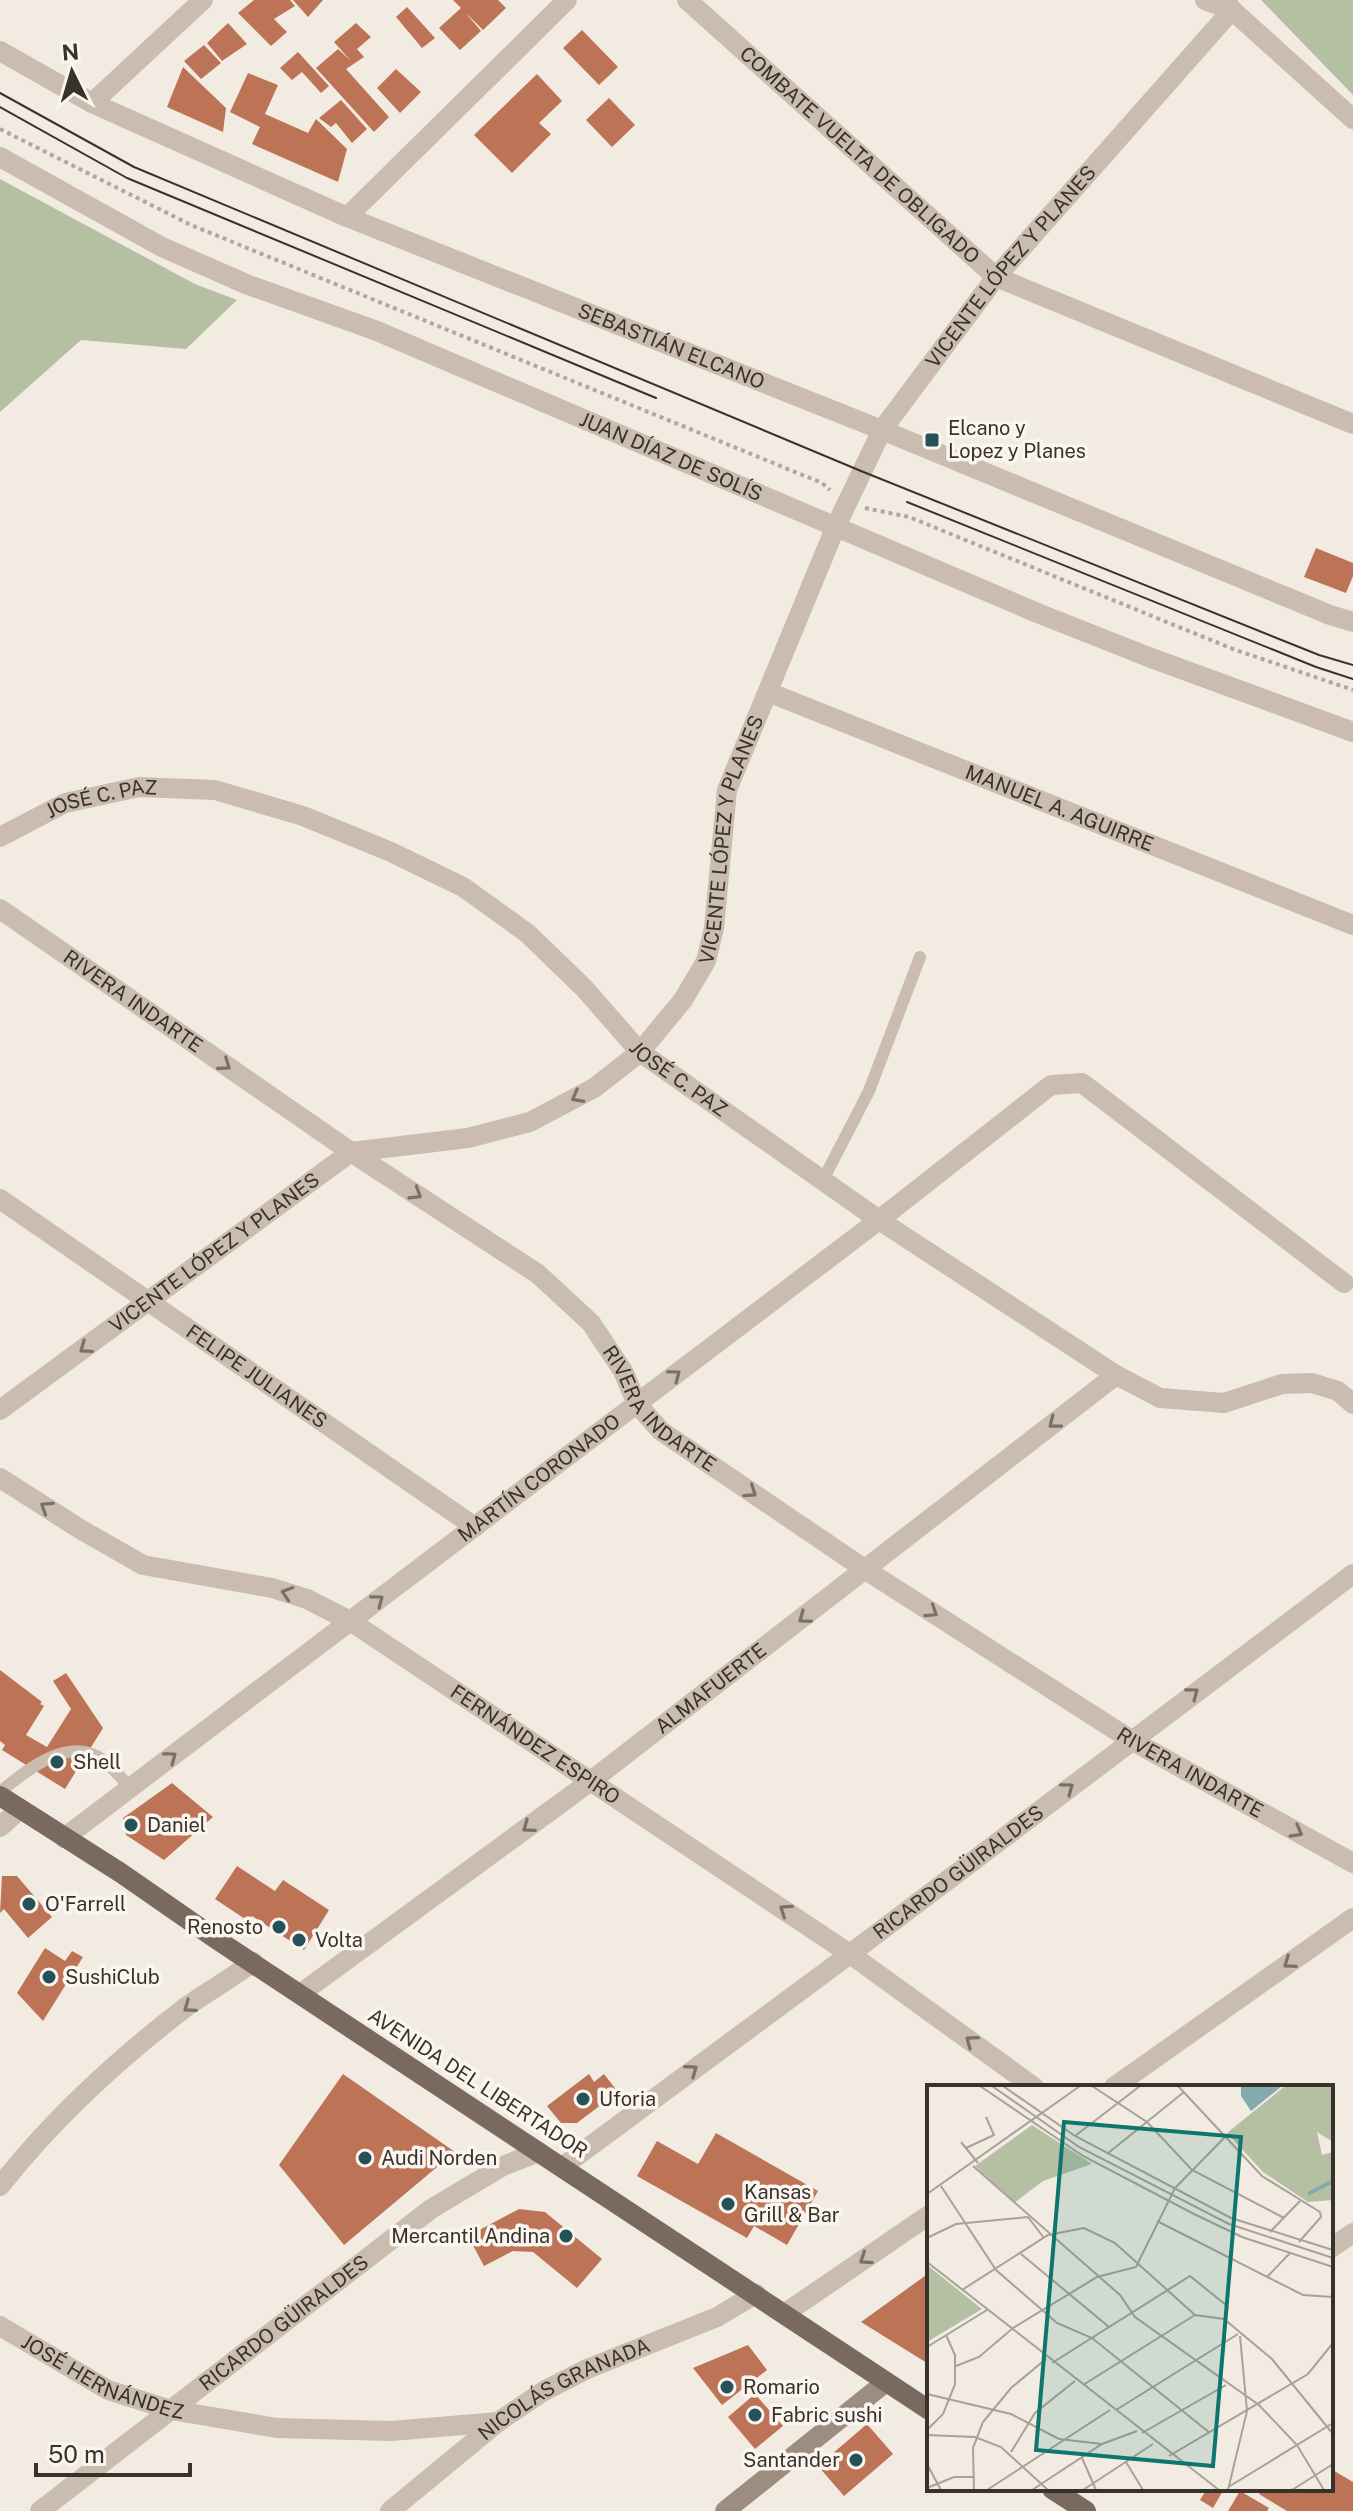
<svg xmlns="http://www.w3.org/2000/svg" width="1353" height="2511" viewBox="0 0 1353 2511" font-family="'Public Sans',sans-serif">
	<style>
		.green { fill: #b5c0a3 }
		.building { fill: #bc7356 }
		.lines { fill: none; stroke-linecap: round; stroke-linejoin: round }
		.path { stroke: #b5a699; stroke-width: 4; stroke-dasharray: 4 4; stroke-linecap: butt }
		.lane { stroke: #cabcaf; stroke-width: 12 }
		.street { stroke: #cabcaf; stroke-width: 20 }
		.secondary { stroke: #9d8c80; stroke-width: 20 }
		.primary { stroke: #7a695f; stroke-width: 20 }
		.tram { stroke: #39312c; stroke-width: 2 }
		.oneway { stroke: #7a7067 }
		.poi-dot { fill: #255258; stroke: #faf5ef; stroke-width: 3 }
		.labels { text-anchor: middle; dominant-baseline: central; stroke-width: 7; stroke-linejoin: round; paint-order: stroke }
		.street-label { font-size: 20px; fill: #39312c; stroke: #faf5ef }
		.poi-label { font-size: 20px; fill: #39312c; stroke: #faf5ef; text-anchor: start }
		.inset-river { fill: none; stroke: #83aaad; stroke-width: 4 }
		.inset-road { fill: none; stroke: #a8a199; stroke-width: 2 }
		.view { fill: #0f766e; fill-opacity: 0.15; stroke: #0f766e; stroke-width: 4 }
		.inset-edge { fill: none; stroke: #39312c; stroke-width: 4 }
	</style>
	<rect width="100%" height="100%" fill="#f2ebe2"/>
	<path class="green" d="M1261,0H1353V95Z
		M0,179L195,284L237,300L186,349L81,340L0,412Z"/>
	<path class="building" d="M254,0H290L295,6L274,19L287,32L271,46L238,13Z
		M293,0H323L308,17Z
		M453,0H498L506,8L483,30L465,12L481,31L460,50L439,28L461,8Z
		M407,7L435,38L422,48L396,17Z
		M228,23L247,44L222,61L207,43Z
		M356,23L371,37L357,49L364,57L346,69L389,117L374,132L316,68L338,49L351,61L334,42Z
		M582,30L618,67L599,85L563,48Z
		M204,45L221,63L201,79L184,61Z
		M298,52L329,86L321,93L302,72L292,80L280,68Z
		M183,67L226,108L223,132L167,107Z
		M396,69L421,92L400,113L377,88Z
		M248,73L278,85L265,114L308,133L316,119L347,149L338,182L252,144L260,127L230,112Z
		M537,74L562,101L539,123L551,134L512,173L474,135Z
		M609,98L635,125L612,147L586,120Z
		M341,100L367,129L352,143L336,123L331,127L319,118Z
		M1316,548L1353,563V576L1346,593L1304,577Z
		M0,1670L42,1702L40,1704L44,1706L26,1735L47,1747L71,1709L53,1681L66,1673L103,1728L65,1789L2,1750L5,1745L0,1741Z
		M172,1783L213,1817L164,1860L126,1835L123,1818Z
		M237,1866L275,1891L283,1880L329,1910L304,1950L252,1916L248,1921L215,1899Z
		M2,1876H17L52,1917L28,1938L4,1909L0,1913Z
		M45,1948L65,1961L72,1951L83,1957L43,2021L17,1993Z
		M343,2074L455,2152L344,2245L279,2165Z
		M589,2074L594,2082L604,2074L618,2092L577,2123H561L547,2106Z
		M716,2133L818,2191L787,2245L754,2226L747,2238L637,2176L657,2141L698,2164Z
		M519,2209L545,2212L602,2259L577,2288L533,2252L513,2251L484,2266L468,2236Z
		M929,2273V2361L927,2363L861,2322Z
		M748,2345L767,2370L722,2405L693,2368Z
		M755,2394L783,2426L755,2449L728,2417Z
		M867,2424L893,2454L844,2496L818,2466Z
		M1331,2469L1353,2482V2511H1287L1259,2494L1262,2489H1331Z
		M1207,2489H1224L1213,2508L1200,2500Z
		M1240,2491L1269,2508L1267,2511H1228Z"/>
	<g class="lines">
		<path class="path" d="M0,129L191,225L822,483L830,490
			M865,508L909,517L1233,649L1353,690"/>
		<path class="lane" d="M823,1180L869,1091L920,957
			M0,1792C27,1770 68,1735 103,1760C113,1767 122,1779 130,1788"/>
		<g class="street">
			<path id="s1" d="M687,0L996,277L1353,424"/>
			<path d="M1205,0L1232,10"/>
			<path d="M1225,0L1232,10L1353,119"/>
			<path id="s2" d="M0,51L92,103L347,217L882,430L1330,615L1353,622"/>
			<path d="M92,103L203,0"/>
			<path id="s3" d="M0,157L162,247L246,284L377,331L1040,614L1146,656L1353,732"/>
			<path d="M347,217L567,0"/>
			<path id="s4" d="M768,692L1353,925"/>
			<path id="s5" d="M0,837L65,803L139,787L215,790L303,816L391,852L463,887L527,933L584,988L640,1052L879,1220L1116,1375L1160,1398L1224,1403L1282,1384L1312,1383L1338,1391L1353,1404"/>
			<path id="s6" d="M0,909L351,1152L538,1274L591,1323L623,1371L637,1404L661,1431L866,1570L1131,1740L1353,1863"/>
			<path id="s7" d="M0,1199L475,1527"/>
			<path id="s8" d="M0,1410L351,1152L468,1138L530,1122L594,1088L640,1052L683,1000L706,961L714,928L727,790L836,526L882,430L996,277L1232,10"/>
			<path id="s9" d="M0,1478L80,1529L143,1565L272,1588L307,1599L350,1621L850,1954L1034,2087"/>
			<path d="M0,1827L19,1810"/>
			<path id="s10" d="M64,1838L879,1220L1051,1085L1082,1083L1344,1283"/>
			<path id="s11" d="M300,1994L591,1781L1116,1375"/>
			<path d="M1114,2087L1353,1918"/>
			<path id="s12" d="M562,2167L850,1954L1353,1574"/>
			<path d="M0,2186C53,2119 118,2059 186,2007C208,1992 231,1978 253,1962"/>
			<path d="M1331,2248L1353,2233"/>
			<path d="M784,2314L929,2215"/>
			<path id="s13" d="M0,2326L108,2390L171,2410L277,2428L391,2431L498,2422"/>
			<path id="s14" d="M40,2511L431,2209L503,2166L539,2152"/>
			<path id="s15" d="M390,2511L498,2422L544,2391L587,2369L717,2317L756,2294"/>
		</g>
		<path class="secondary" d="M725,2511L886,2382"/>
		<path class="primary" d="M0,1796L121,1873L219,1941L929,2410
			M1052,2489L1086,2511"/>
		<path class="tram" d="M0,93L134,167L861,471L1319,655L1353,665
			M0,107L127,178L656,398
			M907,502L1316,667L1353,679"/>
	</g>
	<defs><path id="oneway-chevron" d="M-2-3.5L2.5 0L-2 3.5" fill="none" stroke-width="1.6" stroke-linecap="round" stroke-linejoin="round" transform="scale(2)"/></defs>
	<g class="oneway">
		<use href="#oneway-chevron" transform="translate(225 1065) rotate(35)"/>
		<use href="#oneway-chevron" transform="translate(577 1097) rotate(152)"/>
		<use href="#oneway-chevron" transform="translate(416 1194) rotate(32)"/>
		<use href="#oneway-chevron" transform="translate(85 1348) rotate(144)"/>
		<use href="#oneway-chevron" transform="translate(675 1375) rotate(-37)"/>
		<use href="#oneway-chevron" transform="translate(1054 1423) rotate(142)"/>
		<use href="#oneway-chevron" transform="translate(751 1492) rotate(34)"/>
		<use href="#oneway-chevron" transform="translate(46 1507) rotate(-147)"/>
		<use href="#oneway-chevron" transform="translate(287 1593) rotate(-162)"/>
		<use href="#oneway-chevron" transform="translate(378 1600) rotate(-37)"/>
		<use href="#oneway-chevron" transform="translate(932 1612) rotate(33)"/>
		<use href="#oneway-chevron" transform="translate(804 1618) rotate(143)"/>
		<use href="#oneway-chevron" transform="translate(1193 1693) rotate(-37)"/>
		<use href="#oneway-chevron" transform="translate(171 1757) rotate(-37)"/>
		<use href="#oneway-chevron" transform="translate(1068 1788) rotate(-37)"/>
		<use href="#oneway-chevron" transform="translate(528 1827) rotate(144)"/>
		<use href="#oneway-chevron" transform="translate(1297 1832) rotate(29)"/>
		<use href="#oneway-chevron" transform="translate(785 1910) rotate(-146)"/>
		<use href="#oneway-chevron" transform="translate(1289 1963) rotate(145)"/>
		<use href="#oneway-chevron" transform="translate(189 2007) rotate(144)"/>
		<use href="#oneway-chevron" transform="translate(971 2041) rotate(-144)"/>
		<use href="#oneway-chevron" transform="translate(692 2070) rotate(-36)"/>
		<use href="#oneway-chevron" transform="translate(865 2259) rotate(146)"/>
	</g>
	<g class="poi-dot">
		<rect x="924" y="432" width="16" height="16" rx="4"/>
		<circle cx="57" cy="1762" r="8"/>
		<circle cx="131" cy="1825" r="8"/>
		<circle cx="29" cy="1904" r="8"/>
		<circle cx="279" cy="1927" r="8"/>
		<circle cx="299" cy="1940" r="8"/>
		<circle cx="49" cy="1977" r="8"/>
		<circle cx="583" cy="2099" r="8"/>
		<circle cx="365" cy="2158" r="8"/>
		<circle cx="728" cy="2204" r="8"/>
		<circle cx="566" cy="2236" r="8"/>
		<circle cx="727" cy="2387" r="8"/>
		<circle cx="755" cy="2415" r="8"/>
		<circle cx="856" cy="2460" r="8"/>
	</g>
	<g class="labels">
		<g class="street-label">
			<text stroke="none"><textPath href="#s1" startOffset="232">COMBATE VUELTA DE OBLIGADO</textPath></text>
			<text stroke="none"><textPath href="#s8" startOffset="1634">VICENTE LÓPEZ Y PLANES</textPath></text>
			<text stroke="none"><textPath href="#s2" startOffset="734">SEBASTIÁN ELCANO</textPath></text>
			<text stroke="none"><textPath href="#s3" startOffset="736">JUAN DÍAZ DE SOLÍS</textPath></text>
			<text stroke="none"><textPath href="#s5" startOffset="110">JOSÉ C. PAZ</textPath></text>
			<text stroke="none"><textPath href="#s4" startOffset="314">MANUEL A. AGUIRRE</textPath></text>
			<text stroke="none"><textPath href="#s8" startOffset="986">VICENTE LÓPEZ Y PLANES</textPath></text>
			<text stroke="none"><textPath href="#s6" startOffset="162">RIVERA INDARTE</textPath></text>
			<text stroke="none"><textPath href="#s5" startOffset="782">JOSÉ C. PAZ</textPath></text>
			<text stroke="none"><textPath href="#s8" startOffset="266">VICENTE LÓPEZ Y PLANES</textPath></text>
			<text stroke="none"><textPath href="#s7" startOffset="312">FELIPE JULIANES</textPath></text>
			<text stroke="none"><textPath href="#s6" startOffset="834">RIVERA INDARTE</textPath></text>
			<text stroke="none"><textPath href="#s10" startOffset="596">MARTÍN CORONADO</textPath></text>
			<text stroke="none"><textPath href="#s11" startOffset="512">ALMAFUERTE</textPath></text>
			<text stroke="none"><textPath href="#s9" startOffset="606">FERNÁNDEZ ESPIRO</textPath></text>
			<text stroke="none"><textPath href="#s6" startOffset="1482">RIVERA INDARTE</textPath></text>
			<text stroke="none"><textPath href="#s12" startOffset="494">RICARDO GÜIRALDES</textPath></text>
			<text transform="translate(478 2083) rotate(33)">AVENIDA DEL LIBERTADOR</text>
			<text stroke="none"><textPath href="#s14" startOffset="308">RICARDO GÜIRALDES</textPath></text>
			<text stroke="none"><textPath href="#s13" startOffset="116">JOSÉ HERNÁNDEZ</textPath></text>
			<text stroke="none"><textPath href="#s15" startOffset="214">NICOLÁS GRANADA</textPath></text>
		</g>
		<g class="poi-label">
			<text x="948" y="428">Elcano y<tspan x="948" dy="23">Lopez y Planes</tspan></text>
			<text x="73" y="1762">Shell</text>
			<text x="147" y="1825">Daniel</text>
			<text x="45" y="1904">O'Farrell</text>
			<text x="263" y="1927" text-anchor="end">Renosto</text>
			<text x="315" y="1940">Volta</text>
			<text x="65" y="1977">SushiClub</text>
			<text x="599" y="2099">Uforia</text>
			<text x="381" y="2158">Audi Norden</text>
			<text x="744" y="2192">Kansas<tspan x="744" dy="23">Grill &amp; Bar</tspan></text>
			<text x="550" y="2236" text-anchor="end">Mercantil Andina</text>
			<text x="743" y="2387">Romario</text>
			<text x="771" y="2415">Fabric sushi</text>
			<text x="840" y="2460" text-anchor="end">Santander</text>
		</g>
	</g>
	<g transform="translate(927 2085)">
		<rect width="406" height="406" fill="#f2ebe2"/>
		<path d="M358,1H406V57L390,47L395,70L406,67V115L381,117L336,87L300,48ZM105,40L165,79L116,96L87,118L48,81ZM0,180L55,224L0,257Z" fill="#b5c0a3"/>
		<path d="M314,1H355L324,26L314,11Z" fill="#83aaad"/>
		<path class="inset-river" d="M381,109L406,96"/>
		<path class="inset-road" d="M53,1L156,71L267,129L315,152L406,182M65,1L152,62L302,139L406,173M76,1L148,51L304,133L406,165M165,1L220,37L265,85L357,133M251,1L335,91L393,127L394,132L372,157M148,51L213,1M34,57L51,78M39,63L67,50L59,32M180,69L257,7M46,81L193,210L208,232L332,320L370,360L397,405M14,101L69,185L130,238L165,253L283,348M0,109L153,1M101,132L117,153M230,136L376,210L406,212M343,147L373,116M0,153L29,139L101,132M94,169L182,242M0,177L292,405M340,192L363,168M35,205L121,150L157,143L188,158L268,230L297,234L345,274L406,349M0,262L60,225M125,278L263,191L299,220M29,281L52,272L86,243L170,192L209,182L248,103L298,52M156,300L268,230M0,309L84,329L132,354L175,359M189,325L311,249M0,345L16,329L28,299V270L19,250M215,348L299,300M0,350L48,352L74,362L121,405M84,367L108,328L148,296M242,371L381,289L406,258M155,373L169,405M199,377L216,405M0,379L14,405M303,401L406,338M0,403L27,392H46M47,405L46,363L56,337L84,303L119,274M60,405L183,325M105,405L175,359L210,346M156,405L226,359M301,405L320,326L313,251M365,405L406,379"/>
		<path class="view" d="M137,37L314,52L286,381L109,365Z"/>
		<rect width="406" height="406" class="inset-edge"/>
	</g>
	<g transform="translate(72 72) rotate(355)" stroke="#faf5ef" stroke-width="6" paint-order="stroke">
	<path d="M0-6L14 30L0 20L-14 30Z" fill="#39312c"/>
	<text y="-12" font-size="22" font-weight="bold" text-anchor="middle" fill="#39312c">N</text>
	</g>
	<path d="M36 2463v12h154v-12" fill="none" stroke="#39312c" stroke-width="4"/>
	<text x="48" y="2463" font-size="24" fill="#39312c" stroke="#faf5ef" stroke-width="6" paint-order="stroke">50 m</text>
</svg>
